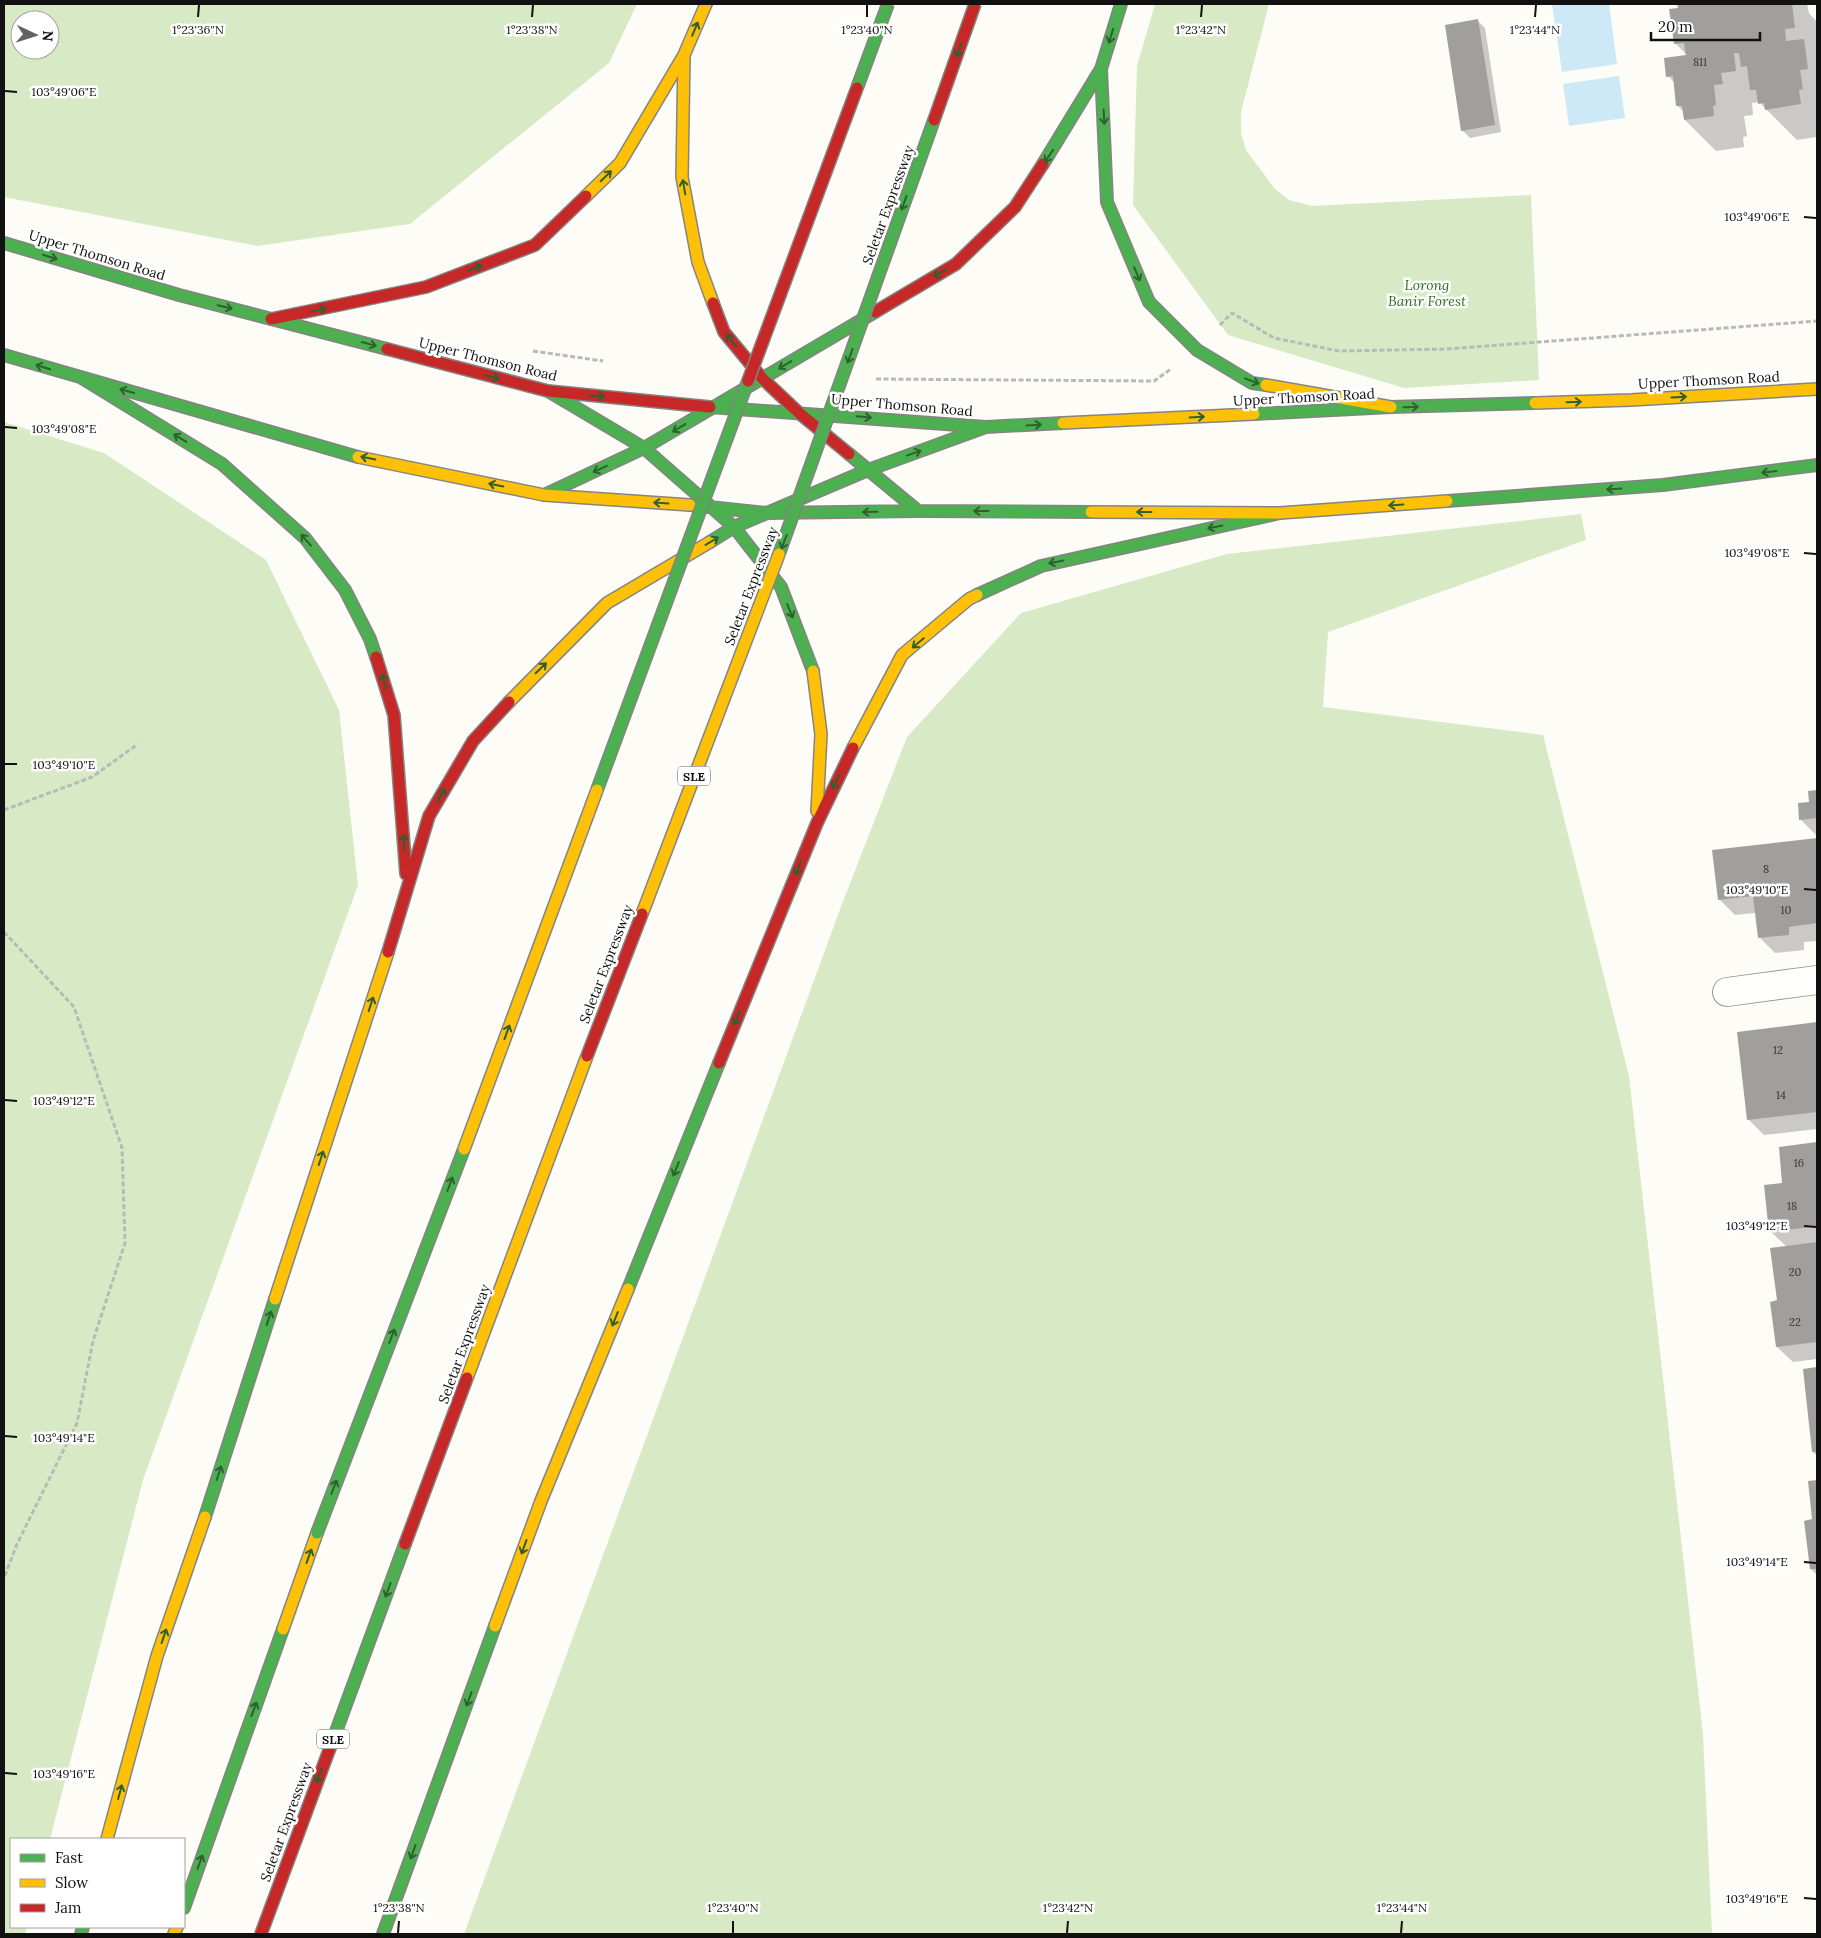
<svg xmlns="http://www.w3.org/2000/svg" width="1821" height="1938" viewBox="0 0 1821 1938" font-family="Lora,serif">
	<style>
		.forest { fill: #d8eac5; fill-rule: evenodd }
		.water { fill: #cde8f7 }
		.shadow { fill: #0003 }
		.building { fill: #a19f9c }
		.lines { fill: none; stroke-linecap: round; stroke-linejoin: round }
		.street-casing { stroke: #979795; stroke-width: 30 }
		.fast-casing { stroke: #858482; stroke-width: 14 }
		.slow-casing { stroke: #858482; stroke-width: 14 }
		.jam-casing { stroke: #858482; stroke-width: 14 }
		.path { stroke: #b9b9b8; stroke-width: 3; stroke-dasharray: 5 2.5; stroke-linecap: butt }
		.street { stroke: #fffffe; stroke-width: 28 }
		.fast { stroke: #4caf50; stroke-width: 11 }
		.slow { stroke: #ffc107; stroke-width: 11 }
		.jam { stroke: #c62828; stroke-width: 11 }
		.fast-bridge-casing { stroke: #858482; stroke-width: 14; stroke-linecap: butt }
		.slow-bridge-casing { stroke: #858482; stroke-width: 14; stroke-linecap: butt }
		.jam-bridge-casing { stroke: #858482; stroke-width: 14; stroke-linecap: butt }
		.fast-bridge { stroke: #4caf50; stroke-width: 11 }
		.slow-bridge { stroke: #ffc107; stroke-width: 11 }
		.jam-bridge { stroke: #c62828; stroke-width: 11 }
		.oneway { stroke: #2e6030 }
		.ticks { fill: none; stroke: #111; stroke-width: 2 }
		.labels { text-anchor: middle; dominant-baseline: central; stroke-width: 5; stroke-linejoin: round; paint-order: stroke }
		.number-label { font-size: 11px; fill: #353434 }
		.shield { fill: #fff; stroke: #585858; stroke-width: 1 }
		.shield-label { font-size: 12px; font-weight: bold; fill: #111 }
		.street-label { font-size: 14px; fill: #111; stroke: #fff }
		.park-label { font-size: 14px; font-style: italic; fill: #2f6b1f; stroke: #fff }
		.ticks-label { font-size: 12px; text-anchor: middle; fill: #111; stroke: #fff; stroke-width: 5; stroke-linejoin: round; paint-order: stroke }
	</style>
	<rect width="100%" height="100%" fill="#fdfcf7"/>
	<path class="forest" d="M4,4H637L609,63L410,224L257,246L4,197ZM20,20H50V50H20Z
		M1155,4H1269L1241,112V133L1246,150L1275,189L1289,200L1312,206L1531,195L1539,380L1404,388L1228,335L1133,205L1137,66Z
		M4,422L104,453L266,560L339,710L358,885L143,1480L50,1839H11V1927H27L25,1934H4Z
		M1581,514L1586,540L1328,632L1323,707L1543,735L1629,1076L1703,1734L1712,1934H464L842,904L907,737L1021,613L1227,554Z"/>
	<path class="water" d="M1552,4H1609L1617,64L1562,72Z
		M1619,76L1625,118L1569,126L1563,84Z"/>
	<path class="shadow" d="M1679,4H1807L1809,13L1817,22V137L1797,140L1759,102L1752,103L1753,115L1744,116L1747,136L1743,137L1744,147L1716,151L1685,120L1684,112L1678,106L1675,83L1668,76L1688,56L1675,43Z
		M1478,21L1485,28L1501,132L1470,138L1462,130Z
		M1817,791V835H1816L1800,819L1810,803L1809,792Z
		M1817,839V941L1804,942V950L1775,953L1759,937L1756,913L1735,915L1720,900L1714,851Z
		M1817,1023V1129L1764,1135L1749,1120L1738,1033Z
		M1817,1144V1359L1793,1362L1777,1347L1778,1301L1787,1247L1770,1231L1784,1184L1780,1148Z
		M1817,1368V1456L1813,1452L1804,1370Z
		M1817,1481V1575L1811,1569L1814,1520L1809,1482Z"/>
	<path class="building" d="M1677,4H1792L1795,28L1785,29L1786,41L1804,39L1808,69L1800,70L1803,89L1799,90L1801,104L1765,110L1764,103L1758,104L1756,90H1750L1747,66L1741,67L1739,53H1734L1736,71L1721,73L1723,84L1714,85L1716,105L1713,106L1714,116L1684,120L1682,106H1676L1673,76L1666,77L1664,58L1686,55L1684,43L1674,44L1669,9L1678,8Z
		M1478,19L1495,125L1461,131L1445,25Z
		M1817,790V818L1799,820L1798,803L1809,802L1808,791Z
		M1817,838V923L1789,927V935L1758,938L1753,896L1718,900L1712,850Z
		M1817,1022V1112L1747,1120L1737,1032Z
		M1817,1142V1226L1769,1232L1764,1185L1782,1183L1779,1147Z
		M1817,1242V1342L1776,1347L1770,1302L1777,1300L1770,1248Z
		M1817,1367V1452H1812L1803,1369Z
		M1817,1480V1569H1810L1804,1521L1812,1519L1808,1481Z"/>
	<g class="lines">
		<g class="street-casing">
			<path id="street" d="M1727,992L1817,980"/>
		</g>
		<g class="fast-casing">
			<path id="fast" d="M1101,69L1107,202L1149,302L1197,350L1252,383L1266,385
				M1043,164L1101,69L1121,4
				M4,243L179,295L387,349
				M4,355L358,457
				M82,378L222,464L305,538L345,590L370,639L376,657
				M548,391L644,448L734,527L781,587L813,671
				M710,407L986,427L1063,423
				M1254,414L1391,407L1535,403
				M849,454L918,511
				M544,495L644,448L875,312
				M1447,501L1663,485L1817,465
				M690,505L767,513L918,511L1091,512
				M710,542L734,527L868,470L986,427
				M977,595L1041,566L1280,513
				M628,1289L719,1063
				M205,1517L275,1299
				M334,1737L405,1544
				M184,1908L283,1629
				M81,1934L83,1927
				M383,1934L495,1626"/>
		</g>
		<g class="slow-casing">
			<path id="slow" d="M684,56L682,177L698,262L713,303
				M586,196L620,163L684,55L706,4
				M1266,385L1391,407
				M1535,403L1631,400L1817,389
				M1063,423L1254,414
				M358,457L544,495L690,505
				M1091,512L1280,513L1447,501
				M813,671L821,734L817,811
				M509,702L607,603L710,542
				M853,748L902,655L969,599L977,595
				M275,1299L388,952
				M495,1626L541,1501L628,1289
				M283,1629L317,1533
				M107,1839L157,1656L205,1517
				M174,1934L177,1927"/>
		</g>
		<g class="jam-casing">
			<path id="jam" d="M713,303L724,332L762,378L798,412L849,454
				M875,312L956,264L1015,207L1043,164
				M271,319L426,287L535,245L586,196
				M387,349L548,391L710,407
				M376,657L394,715L406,874
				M388,952L429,816L473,741L509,702
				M719,1063L817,823L853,748
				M261,1934L334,1737"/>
		</g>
		<path class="path" d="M1220,325L1232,313L1274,338L1339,351L1447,349L1817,321
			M533,351L603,361
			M876,379L1154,381L1171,369
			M4,810L92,777L138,744
			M4,932L74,1007L122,1148L125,1243L93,1341L77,1423L17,1544L4,1578"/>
		<use href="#street" class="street"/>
		<use href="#fast" class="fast"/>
		<use href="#slow" class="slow"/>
		<use href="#jam" class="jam"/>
		<g class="fast-bridge-casing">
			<path id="fast-bridge" d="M857,88L888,4
				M779,554L934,120
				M597,790L748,381
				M317,1533L464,1149"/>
		</g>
		<g class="slow-bridge-casing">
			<path id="slow-bridge" d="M642,914L779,554
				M464,1149L597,790
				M467,1378L587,1056"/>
		</g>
		<g class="jam-bridge-casing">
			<path id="jam-bridge" d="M934,120L975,4
				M748,381L857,88
				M587,1056L642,914
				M405,1544L467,1378"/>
		</g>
		<use href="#fast-bridge" class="fast-bridge"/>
		<use href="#slow-bridge" class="slow-bridge"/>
		<use href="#jam-bridge" class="jam-bridge"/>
	</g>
	<defs><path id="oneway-shaft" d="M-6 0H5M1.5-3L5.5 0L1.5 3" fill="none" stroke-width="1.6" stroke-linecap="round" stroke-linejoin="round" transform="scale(1.25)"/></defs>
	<g class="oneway">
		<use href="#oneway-shaft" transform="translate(695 29) rotate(-67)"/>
		<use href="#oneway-shaft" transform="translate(1111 36) rotate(107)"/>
		<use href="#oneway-shaft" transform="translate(959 50) rotate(110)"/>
		<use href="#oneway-shaft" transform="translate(1104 117) rotate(87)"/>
		<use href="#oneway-shaft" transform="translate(1049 156) rotate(124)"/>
		<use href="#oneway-shaft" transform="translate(606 176) rotate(-44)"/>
		<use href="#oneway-shaft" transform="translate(684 187) rotate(-100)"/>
		<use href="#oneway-shaft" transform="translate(904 203) rotate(110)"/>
		<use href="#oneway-shaft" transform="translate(50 257) rotate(17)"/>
		<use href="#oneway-shaft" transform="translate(475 268) rotate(-21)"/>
		<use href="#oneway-shaft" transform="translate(940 273) rotate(149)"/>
		<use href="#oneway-shaft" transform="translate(1137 274) rotate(67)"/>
		<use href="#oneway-shaft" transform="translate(225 307) rotate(14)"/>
		<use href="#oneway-shaft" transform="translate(319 310) rotate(-11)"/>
		<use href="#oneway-shaft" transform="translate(731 340) rotate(-130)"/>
		<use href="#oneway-shaft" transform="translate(369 344) rotate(15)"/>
		<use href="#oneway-shaft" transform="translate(850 356) rotate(110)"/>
		<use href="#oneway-shaft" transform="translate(785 365) rotate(149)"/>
		<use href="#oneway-shaft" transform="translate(43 367) rotate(-163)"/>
		<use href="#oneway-shaft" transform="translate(492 377) rotate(15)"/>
		<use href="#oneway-shaft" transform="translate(1252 381) rotate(21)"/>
		<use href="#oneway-shaft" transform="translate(127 391) rotate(-164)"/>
		<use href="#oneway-shaft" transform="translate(597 396) rotate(5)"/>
		<use href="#oneway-shaft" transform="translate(1679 397) rotate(-3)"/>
		<use href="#oneway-shaft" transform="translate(1574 402) rotate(-2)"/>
		<use href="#oneway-shaft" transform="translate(1411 407) rotate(-2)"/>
		<use href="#oneway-shaft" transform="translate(864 417) rotate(5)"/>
		<use href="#oneway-shaft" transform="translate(1197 417) rotate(-3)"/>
		<use href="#oneway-shaft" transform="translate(1034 425) rotate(-3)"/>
		<use href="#oneway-shaft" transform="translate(679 428) rotate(149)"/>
		<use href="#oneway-shaft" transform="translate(180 438) rotate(-149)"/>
		<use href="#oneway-shaft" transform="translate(914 453) rotate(-20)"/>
		<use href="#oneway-shaft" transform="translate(368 458) rotate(-168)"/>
		<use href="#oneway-shaft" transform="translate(600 469) rotate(155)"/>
		<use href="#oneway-shaft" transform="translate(1769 472) rotate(173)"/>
		<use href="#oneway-shaft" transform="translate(496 485) rotate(-168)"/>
		<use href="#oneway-shaft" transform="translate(1614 489) rotate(176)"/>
		<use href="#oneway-shaft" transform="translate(661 503) rotate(-176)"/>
		<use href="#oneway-shaft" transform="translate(1396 505) rotate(176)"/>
		<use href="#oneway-shaft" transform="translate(981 511) rotate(-180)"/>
		<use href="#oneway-shaft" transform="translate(870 512) rotate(179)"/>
		<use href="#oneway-shaft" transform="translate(1144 512) rotate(-180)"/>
		<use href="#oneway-shaft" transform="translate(1215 527) rotate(168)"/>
		<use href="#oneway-shaft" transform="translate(306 540) rotate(-131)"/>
		<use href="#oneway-shaft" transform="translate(712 541) rotate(-31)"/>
		<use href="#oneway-shaft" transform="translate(784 542) rotate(111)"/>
		<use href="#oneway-shaft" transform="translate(1056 562) rotate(168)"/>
		<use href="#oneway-shaft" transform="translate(790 611) rotate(68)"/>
		<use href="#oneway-shaft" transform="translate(918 643) rotate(140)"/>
		<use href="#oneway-shaft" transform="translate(541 668) rotate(-44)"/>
		<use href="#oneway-shaft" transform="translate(384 681) rotate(-107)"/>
		<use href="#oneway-shaft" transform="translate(836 782) rotate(116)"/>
		<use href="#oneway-shaft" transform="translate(441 795) rotate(-60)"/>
		<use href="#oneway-shaft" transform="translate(404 842) rotate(-94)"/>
		<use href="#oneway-shaft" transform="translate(798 868) rotate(112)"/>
		<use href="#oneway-shaft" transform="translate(371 1004) rotate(-72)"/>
		<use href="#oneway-shaft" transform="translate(737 1018) rotate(112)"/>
		<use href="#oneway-shaft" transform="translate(507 1032) rotate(-70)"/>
		<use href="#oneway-shaft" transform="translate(321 1158) rotate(-72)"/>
		<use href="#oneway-shaft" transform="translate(676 1169) rotate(112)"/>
		<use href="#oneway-shaft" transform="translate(450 1184) rotate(-69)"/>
		<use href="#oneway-shaft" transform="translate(269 1318) rotate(-72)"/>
		<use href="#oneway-shaft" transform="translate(615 1319) rotate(112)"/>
		<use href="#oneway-shaft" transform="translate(392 1336) rotate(-69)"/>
		<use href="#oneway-shaft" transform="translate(219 1473) rotate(-72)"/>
		<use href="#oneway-shaft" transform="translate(334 1487) rotate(-69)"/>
		<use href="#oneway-shaft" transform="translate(524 1547) rotate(110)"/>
		<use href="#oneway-shaft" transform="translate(309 1556) rotate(-70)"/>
		<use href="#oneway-shaft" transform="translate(388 1590) rotate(110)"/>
		<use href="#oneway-shaft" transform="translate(164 1636) rotate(-71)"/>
		<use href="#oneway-shaft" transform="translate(469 1699) rotate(110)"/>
		<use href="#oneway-shaft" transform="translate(254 1709) rotate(-70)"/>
		<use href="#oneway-shaft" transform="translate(319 1776) rotate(110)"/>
		<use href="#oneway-shaft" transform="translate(120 1792) rotate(-75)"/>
		<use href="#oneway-shaft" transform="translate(413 1852) rotate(110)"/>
		<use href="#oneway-shaft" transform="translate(200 1862) rotate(-70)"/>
	</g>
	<path class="ticks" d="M198,17L199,5M532,17L533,5M867,17V5M1201,17L1202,5M1535,17L1536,5M5,91L17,92M1804,217L1816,218M5,427L17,428M1804,553L1816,554M5,764H17M1804,889L1816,890M5,1100L17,1101M1804,1226L1816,1227M5,1436L17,1437M1804,1562L1816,1563M5,1773L17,1774M1804,1898L1816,1899M398,1933L399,1921M733,1933V1921M1067,1933L1068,1921M1401,1933L1402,1921"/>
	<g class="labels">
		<g class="number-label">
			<text x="1700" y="62">811</text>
			<text x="1766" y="869">8</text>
			<text x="1786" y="910">10</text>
			<text x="1778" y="1050">12</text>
			<text x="1781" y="1095">14</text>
			<text x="1799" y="1163">16</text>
			<text x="1792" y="1206">18</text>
			<text x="1795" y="1272">20</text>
			<text x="1795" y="1322">22</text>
		</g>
		<g class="shield">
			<rect x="678" y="766.5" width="32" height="19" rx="4"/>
			<rect x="317" y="1729.5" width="32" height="19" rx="4"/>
		</g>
		<g class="shield-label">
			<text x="694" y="776">SLE</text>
			<text x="333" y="1739">SLE</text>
		</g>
		<g class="street-label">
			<text transform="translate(888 205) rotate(-70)">Seletar Expressway</text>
			<text transform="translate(97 255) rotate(17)">Upper Thomson Road</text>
			<text transform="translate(488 359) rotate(14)">Upper Thomson Road</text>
			<text transform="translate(1709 380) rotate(-3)">Upper Thomson Road</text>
			<text transform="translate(1304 397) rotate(-3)">Upper Thomson Road</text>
			<text transform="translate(902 405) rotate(5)">Upper Thomson Road</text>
			<text transform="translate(751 586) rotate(-69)">Seletar Expressway</text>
			<text transform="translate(606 964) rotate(-69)">Seletar Expressway</text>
			<text transform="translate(464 1344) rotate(-70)">Seletar Expressway</text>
			<text transform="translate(286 1822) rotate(-70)">Seletar Expressway</text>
		</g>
		<g class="park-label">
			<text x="1427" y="285">Lorong<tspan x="1427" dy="16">Banir Forest</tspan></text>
		</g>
	</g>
	<g class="ticks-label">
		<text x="198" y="34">1°23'36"N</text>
		<text x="532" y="34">1°23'38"N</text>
		<text x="867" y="34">1°23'40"N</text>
		<text x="1201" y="34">1°23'42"N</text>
		<text x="1535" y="34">1°23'44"N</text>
		<text x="64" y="96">103°49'06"E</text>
		<text x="1757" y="221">103°49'06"E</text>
		<text x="64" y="433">103°49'08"E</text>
		<text x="1757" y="557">103°49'08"E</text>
		<text x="64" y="769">103°49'10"E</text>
		<text x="1757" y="894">103°49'10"E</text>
		<text x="64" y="1105">103°49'12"E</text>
		<text x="1757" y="1230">103°49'12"E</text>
		<text x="64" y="1442">103°49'14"E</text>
		<text x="1757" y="1566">103°49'14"E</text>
		<text x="64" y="1778">103°49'16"E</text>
		<text x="1757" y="1903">103°49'16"E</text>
		<text x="399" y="1912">1°23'38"N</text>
		<text x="733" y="1912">1°23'40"N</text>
		<text x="1068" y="1912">1°23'42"N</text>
		<text x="1402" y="1912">1°23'44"N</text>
	</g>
	<rect width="1821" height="1938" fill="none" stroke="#111111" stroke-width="10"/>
	<rect x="10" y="1838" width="175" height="90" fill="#ffffff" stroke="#a0a0a0"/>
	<rect x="20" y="1854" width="25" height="8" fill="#4caf50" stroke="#a0a0a0"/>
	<text x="55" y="1863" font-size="15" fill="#111111">Fast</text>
	<rect x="20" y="1879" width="25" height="8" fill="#ffc107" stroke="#a0a0a0"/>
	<text x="55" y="1888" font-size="15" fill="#111111">Slow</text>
	<rect x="20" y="1904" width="25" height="8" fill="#c62828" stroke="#a0a0a0"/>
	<text x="55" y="1913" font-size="15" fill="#111111">Jam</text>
	<g transform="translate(35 35) rotate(94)"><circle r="24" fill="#ffffff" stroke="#a0a0a0"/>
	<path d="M0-4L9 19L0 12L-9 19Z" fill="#646362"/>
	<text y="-8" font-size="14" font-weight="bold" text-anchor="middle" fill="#111111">N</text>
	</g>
	<path d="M1651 32v8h109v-8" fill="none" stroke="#111111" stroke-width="2.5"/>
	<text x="1658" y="32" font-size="15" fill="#111111" stroke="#ffffff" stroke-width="4" paint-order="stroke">20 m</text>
</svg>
